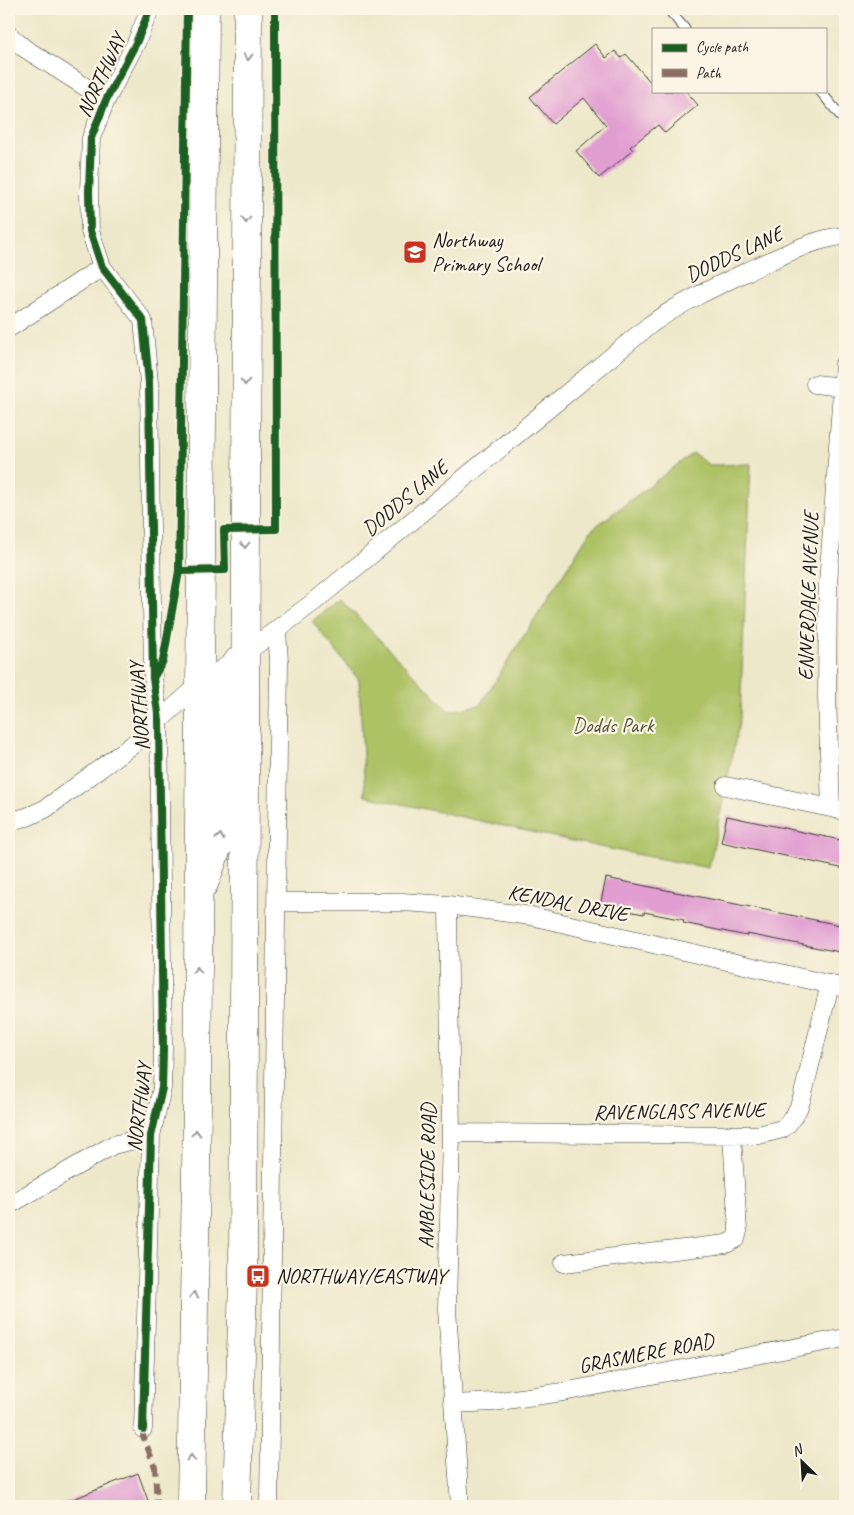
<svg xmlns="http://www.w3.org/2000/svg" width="854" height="1515" viewBox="0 0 854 1515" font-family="Caveat,sans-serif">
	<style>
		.green { fill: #adc165; stroke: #646e40 }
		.building { fill: #e19fd1 }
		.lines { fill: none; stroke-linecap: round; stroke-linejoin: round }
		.service-casing { stroke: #3c3b36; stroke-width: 11 }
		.minor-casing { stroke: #3c3b36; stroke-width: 19 }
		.trunk-casing { stroke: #3c3b36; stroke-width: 29 }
		.service { stroke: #fff; stroke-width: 9 }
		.minor { stroke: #fff; stroke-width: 18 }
		.trunk { stroke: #fff; stroke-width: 28 }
		.quiet { stroke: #8d6e63; stroke-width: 6; stroke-dasharray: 12 6; stroke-linecap: butt }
		.cycleway-casing { stroke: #fcf5e5; stroke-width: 11 }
		.cycleway { stroke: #1b5e20; stroke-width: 8 }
		.oneway { stroke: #999 }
		.labels { text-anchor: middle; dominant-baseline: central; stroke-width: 4.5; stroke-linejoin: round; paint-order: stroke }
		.street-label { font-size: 21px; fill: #1c1c1c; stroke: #fcf5e5 }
		.poi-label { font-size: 21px; fill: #1c1c1c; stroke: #fcf5e5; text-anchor: start }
		.park-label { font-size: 21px; fill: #4f5636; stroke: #fcf5e5 }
	</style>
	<rect width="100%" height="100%" fill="#fcf5e5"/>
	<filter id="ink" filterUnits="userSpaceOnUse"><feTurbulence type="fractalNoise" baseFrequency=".02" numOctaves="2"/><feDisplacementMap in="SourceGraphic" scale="10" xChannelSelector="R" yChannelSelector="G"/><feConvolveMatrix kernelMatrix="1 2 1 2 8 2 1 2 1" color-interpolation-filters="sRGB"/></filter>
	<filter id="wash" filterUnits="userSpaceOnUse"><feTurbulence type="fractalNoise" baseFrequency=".0096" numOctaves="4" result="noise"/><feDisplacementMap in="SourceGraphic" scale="20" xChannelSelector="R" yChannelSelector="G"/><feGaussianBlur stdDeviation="1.12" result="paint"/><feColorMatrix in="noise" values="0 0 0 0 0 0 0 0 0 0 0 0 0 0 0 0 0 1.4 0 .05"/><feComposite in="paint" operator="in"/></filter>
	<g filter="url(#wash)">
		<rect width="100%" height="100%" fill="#eee8cb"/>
		<path class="green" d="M693,453L709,465L751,464L740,718L709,868L614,850L365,796L359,680L312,621L340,599L449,711L480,705L591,530Z"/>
		<g id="blocks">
			<path class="building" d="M595,44L606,58L615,51L621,58L626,54L653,85V91H686L698,105L665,133L658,125L630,147L633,150L599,178L576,151L606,125L584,98L553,124L530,97Z
				M727,816L845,841V869L721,842Z
				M606,878L845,926V953L747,934V936L698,926L683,923L684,920L644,912V914L600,906Z
				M138,1473L150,1506H56Z"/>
		</g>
	</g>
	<g filter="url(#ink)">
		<use href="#blocks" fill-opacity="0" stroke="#3c3b36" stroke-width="1"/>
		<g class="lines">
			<g class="service-casing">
				<path id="service" d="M668,9L685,29
					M820,91L845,121"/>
			</g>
			<g class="minor-casing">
				<path id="minor" d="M9,35L24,48L106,100
					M9,328L102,267
					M815,384L842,387
					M726,786L845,811
					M831,808L827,697L828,584L844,364
					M9,821L27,817L45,809L131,746L200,684L244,654L315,601L651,324C685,300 721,284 759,266C786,254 815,238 845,236
					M277,902H402L448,905L531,916L845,988
					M448,905L451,1133L447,1309L460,1506
					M451,1133L759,1135L782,1129L788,1124L798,1109L802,1098L830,984
					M9,1205L113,1145L151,1136
					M564,1263L726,1244L736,1239L738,1231L732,1135
					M454,1404L493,1402L563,1392L845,1338
					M143,1429L151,1136L162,1088L163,1049L159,720L153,678L149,383L143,320L102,267L90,231L89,192L91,138L106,100L136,43L150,9
					M269,1506L279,661L277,631"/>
			</g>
			<g class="trunk-casing">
				<path id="trunk" d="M204,884L218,846L221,831L225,697L227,682L238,661
					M191,1506L197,1104L205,9
					M237,1506L243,1278L248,9"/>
			</g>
			<use href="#service" class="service"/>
			<use href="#minor" class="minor"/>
			<use href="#trunk" class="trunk"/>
			<path class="quiet" d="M143,1429V1436L155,1467L157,1506"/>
			<g class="cycleway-casing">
				<path id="cycleway" d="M179,571L225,570L224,530L276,529L275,9
					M153,678L163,661L179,571L187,9
					M143,1429L151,1136L162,1088L163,1049L159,720L153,678L149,383L143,320L102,267L90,231L89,192L91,138L106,100L136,43L150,9"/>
			</g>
			<use href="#cycleway" class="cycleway"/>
		</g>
		<defs><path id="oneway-chevron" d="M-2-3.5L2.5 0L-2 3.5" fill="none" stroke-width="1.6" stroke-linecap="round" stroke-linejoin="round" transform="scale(1.25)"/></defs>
		<g class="oneway">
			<use href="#oneway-chevron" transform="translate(248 57) rotate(91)"/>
			<use href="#oneway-chevron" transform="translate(246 220) rotate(90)"/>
			<use href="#oneway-chevron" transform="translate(245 382) rotate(90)"/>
			<use href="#oneway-chevron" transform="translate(245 545) rotate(90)"/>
			<use href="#oneway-chevron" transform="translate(220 837) rotate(-80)"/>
			<use href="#oneway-chevron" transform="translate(197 970) rotate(-90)"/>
			<use href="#oneway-chevron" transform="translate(196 1133) rotate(-89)"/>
			<use href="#oneway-chevron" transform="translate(194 1295) rotate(-89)"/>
			<use href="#oneway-chevron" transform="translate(191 1458) rotate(-89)"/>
		</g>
	</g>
	<defs>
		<g id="school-square" transform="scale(1.25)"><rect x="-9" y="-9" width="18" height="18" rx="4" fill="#c8321e" stroke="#fcf5e5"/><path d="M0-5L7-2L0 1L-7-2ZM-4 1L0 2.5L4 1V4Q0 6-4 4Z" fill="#fff"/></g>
		<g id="bus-square" transform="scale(1.25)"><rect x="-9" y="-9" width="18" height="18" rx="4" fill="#c8321e" stroke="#fcf5e5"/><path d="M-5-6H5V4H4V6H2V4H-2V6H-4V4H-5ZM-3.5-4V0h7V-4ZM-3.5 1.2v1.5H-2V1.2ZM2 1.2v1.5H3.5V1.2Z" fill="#fff"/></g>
	</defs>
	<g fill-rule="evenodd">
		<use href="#school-square" x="415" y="252"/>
		<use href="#bus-square" x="258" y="1276"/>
	</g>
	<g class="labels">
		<g class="street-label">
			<text transform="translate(101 75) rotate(-65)">NORTHWAY</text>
			<text transform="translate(734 254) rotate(-25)">DODDS LANE</text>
			<text transform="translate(405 498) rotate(-40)">DODDS LANE</text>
			<text transform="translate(808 596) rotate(-88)">ENNERDALE AVENUE</text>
			<text transform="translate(139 706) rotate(-94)">NORTHWAY</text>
			<text transform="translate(568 903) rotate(11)">KENDAL DRIVE</text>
			<text transform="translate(139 1107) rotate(-83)">NORTHWAY</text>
			<text transform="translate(679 1111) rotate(-1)">RAVENGLASS AVENUE</text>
			<text transform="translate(427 1176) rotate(-89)">AMBLESIDE ROAD</text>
			<text transform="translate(646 1353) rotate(-11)">GRASMERE ROAD</text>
		</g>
		<g class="poi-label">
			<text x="432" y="240">Northway<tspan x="432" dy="24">Primary School</tspan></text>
			<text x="276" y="1276">NORTHWAY/EASTWAY</text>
		</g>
		<g class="park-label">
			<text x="613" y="725">Dodds Park</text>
		</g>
	</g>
	<rect width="854" height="1515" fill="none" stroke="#fcf5e5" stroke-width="30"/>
	<rect x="652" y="28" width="175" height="65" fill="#fcf5e5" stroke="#a29e95"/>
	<rect x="662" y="44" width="25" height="8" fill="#1b5e20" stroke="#a29e95"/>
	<text x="696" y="52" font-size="15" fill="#1c1c1c">Cycle path</text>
	<rect x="662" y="69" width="25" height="8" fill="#8d6e63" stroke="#a29e95"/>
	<text x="696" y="78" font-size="15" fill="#1c1c1c">Path</text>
	<g transform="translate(802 1462) rotate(335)" stroke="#fcf5e5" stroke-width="4" paint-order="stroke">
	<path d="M0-4L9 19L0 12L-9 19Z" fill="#1c1c1c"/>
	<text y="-8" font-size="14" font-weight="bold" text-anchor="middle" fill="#1c1c1c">N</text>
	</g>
</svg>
